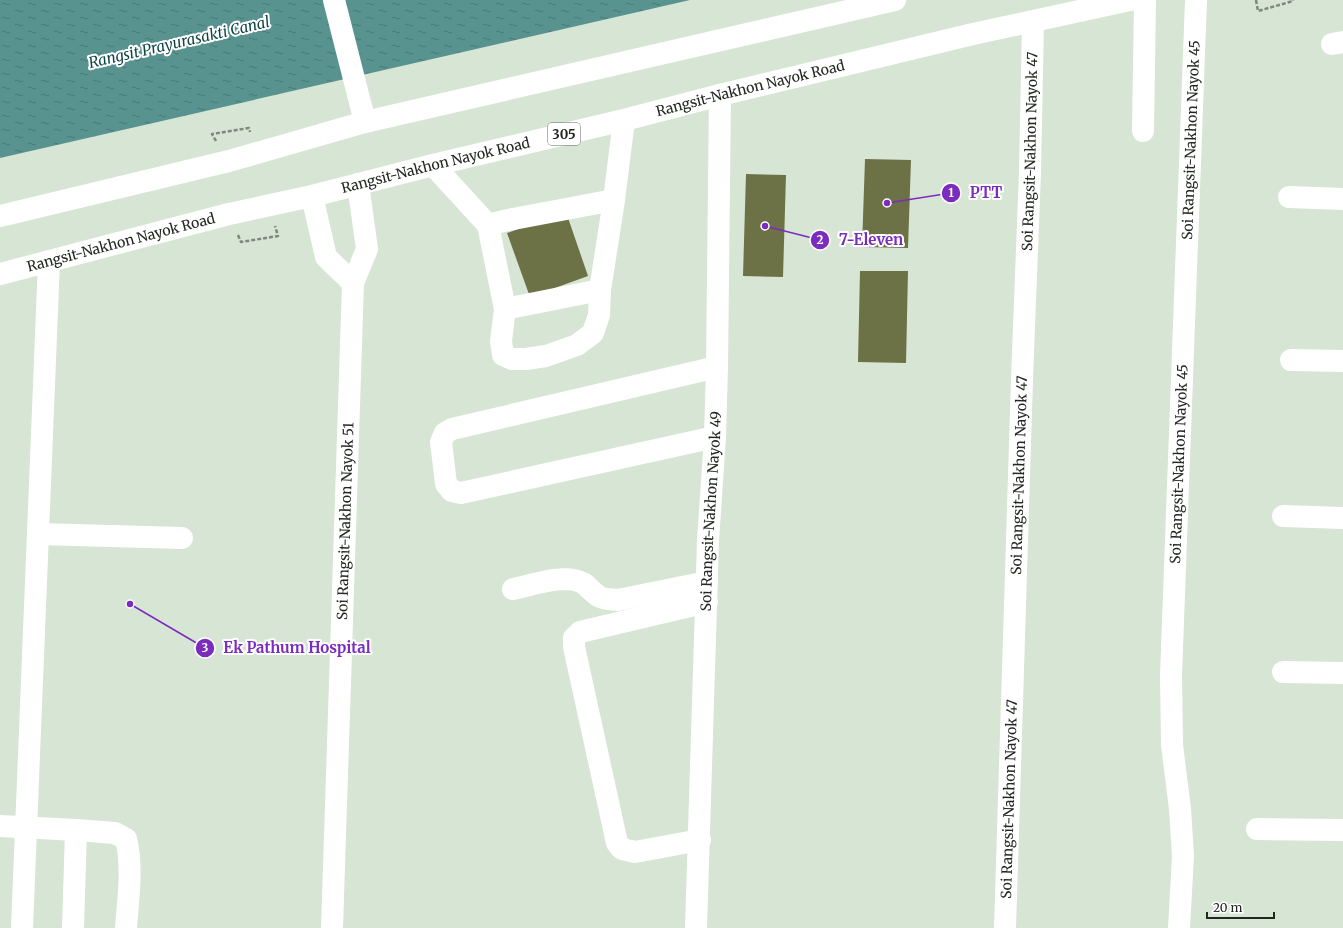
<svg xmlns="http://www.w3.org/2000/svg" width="1343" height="928" viewBox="0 0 1343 928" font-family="Merriweather,serif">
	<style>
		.water { fill: url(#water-ripples) }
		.building { fill: #6c7146 }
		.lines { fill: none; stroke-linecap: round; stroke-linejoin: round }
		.path { stroke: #7e887c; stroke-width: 2.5; stroke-dasharray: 4 2; stroke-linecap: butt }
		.minor { stroke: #fff; stroke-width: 22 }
		.major { stroke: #fff; stroke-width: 22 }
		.labels { text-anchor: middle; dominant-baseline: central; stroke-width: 4; stroke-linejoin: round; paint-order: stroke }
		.shield { fill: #fff; stroke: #646864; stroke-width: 1 }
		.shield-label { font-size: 13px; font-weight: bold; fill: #222821 }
		.street-label { font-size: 14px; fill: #222821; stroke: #fff }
		.water-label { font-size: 15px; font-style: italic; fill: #0f4644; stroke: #fff }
		.leader { fill: none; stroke: #7b2cbf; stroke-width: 1.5 }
		.callout-dot { fill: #7b2cbf; stroke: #fff; stroke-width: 1.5 }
		.mark-label { font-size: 12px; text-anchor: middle; font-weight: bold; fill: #fff }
		.callout-label { font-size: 15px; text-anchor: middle; font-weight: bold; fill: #7b2cbf; stroke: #fff; stroke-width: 4; stroke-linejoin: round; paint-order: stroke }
	</style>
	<defs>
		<pattern id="water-ripples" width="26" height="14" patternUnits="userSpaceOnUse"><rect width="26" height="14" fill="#599390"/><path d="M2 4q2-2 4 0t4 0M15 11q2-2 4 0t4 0" fill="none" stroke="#497875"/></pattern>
	</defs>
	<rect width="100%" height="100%" fill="#d7e5d4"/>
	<path class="water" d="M0,0H690L0,158Z"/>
	<path class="building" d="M865,159L911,160L908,248L862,247Z
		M746,174L786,175L783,277L743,276Z
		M566,212L588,276L530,297L507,233Z
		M860,271H908L906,363L858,362Z"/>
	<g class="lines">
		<path class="path" d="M1256,0L1258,11L1293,1V0
			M216,141L212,134L249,128L250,132
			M238,235L241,242L278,236L275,226"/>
		<g class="minor">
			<path d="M334,0L365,122"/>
			<path d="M1332,44L1343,42"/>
			<path d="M1143,131L1145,0"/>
			<path d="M433,165L488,225L508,220L614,200L624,120"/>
			<path d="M312,196L326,257L353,283"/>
			<path d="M1289,197L1343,199"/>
			<path d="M488,225L505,309L501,341L503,355L512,359H526L546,356L577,345L593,333L599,315L600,290L614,200"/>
			<path d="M505,309L600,290"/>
			<path d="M1291,360L1343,361"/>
			<path d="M715,437L461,493L452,491L446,484L441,442L445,433L452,429L717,367"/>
			<path d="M1283,516L1343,518"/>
			<path d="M38,534L182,538"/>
			<path d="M513,589C533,585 564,573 583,583C589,587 594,594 600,597C606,600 612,599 618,600L707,582"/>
			<path d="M1283,672L1343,673"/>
			<path d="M0,826L76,830L115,833L126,839C133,866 128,900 126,928"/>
			<path d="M1257,829L1343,830"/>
			<path d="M700,840L635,852L622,849L617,843L574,647V638L580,632L707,602"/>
			<path d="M22,928L49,261"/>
			<path d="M73,928L76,830"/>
			<path id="s1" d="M332,928L353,283L367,249L358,184"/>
			<path id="s2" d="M696,928L708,541L715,437L717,367L720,95"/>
			<path id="s3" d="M1005,928L1022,379L1030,172L1033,22"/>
			<path id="s4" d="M1179,928L1183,856L1180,809L1172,745L1171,675L1196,0"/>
		</g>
		<g class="major">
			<path d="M0,216L229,161L365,122L895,0"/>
			<path id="s5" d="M0,274L229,214L312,196L433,165L624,120L720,95L973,34L1130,0"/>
		</g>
	</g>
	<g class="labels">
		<rect class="shield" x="548" y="123" width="32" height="22" rx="3"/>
		<g class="shield-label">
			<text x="564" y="134">305</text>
		</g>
		<g class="street-label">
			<text stroke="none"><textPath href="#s5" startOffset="773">Rangsit-Nakhon Nayok Road</textPath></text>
			<text stroke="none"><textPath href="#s4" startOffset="789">Soi Rangsit-Nakhon Nayok 45</textPath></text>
			<text stroke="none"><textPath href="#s3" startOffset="777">Soi Rangsit-Nakhon Nayok 47</textPath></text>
			<text stroke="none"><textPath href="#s5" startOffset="449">Rangsit-Nakhon Nayok Road</textPath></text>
			<text stroke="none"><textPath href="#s5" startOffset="125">Rangsit-Nakhon Nayok Road</textPath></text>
			<text stroke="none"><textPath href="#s4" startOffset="465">Soi Rangsit-Nakhon Nayok 45</textPath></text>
			<text stroke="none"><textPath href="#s3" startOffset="453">Soi Rangsit-Nakhon Nayok 47</textPath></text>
			<text stroke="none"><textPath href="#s2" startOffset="417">Soi Rangsit-Nakhon Nayok 49</textPath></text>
			<text stroke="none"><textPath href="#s1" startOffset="407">Soi Rangsit-Nakhon Nayok 51</textPath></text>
			<text stroke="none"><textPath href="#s3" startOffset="129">Soi Rangsit-Nakhon Nayok 47</textPath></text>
		</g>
		<g class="water-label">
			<text transform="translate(179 42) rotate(-13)">Rangsit Prayurasakti Canal</text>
		</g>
	</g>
	<path class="leader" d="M887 203L951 193M765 226L820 240M130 604L205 648"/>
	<g class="callout-dot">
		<circle cx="887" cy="203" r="4"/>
		<circle cx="765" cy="226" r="4"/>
		<circle cx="130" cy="604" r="4"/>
		<circle cx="951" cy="193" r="10"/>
		<circle cx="820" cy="240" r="10"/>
		<circle cx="205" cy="648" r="10"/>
	</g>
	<g class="mark-label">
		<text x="951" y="197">1</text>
		<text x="820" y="244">2</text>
		<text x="205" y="652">3</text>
	</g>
	<g class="callout-label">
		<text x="986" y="198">PTT</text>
		<text x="871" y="245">7-Eleven</text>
		<text x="297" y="653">Ek Pathum Hospital</text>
	</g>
	<path d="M1207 912v6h67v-6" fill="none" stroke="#222821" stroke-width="2"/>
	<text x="1213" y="912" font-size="12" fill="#222821" stroke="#ffffff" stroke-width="3" paint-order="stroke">20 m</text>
</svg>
